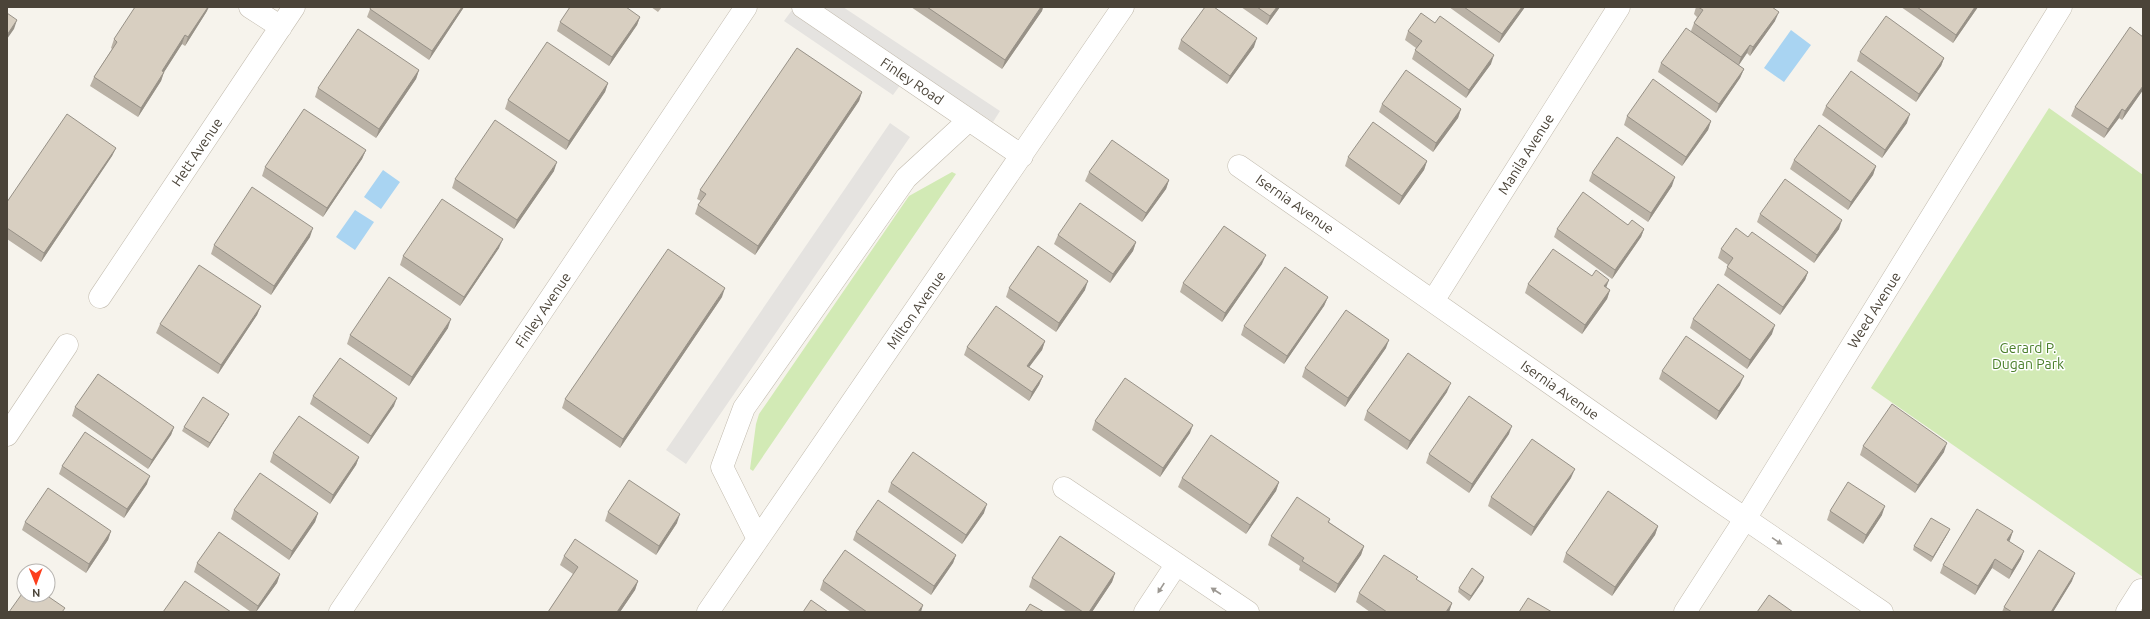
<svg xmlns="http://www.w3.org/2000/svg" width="2150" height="619" viewBox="0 0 2150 619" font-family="Ubuntu,sans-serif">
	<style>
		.green { fill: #d2eab5 }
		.parking { fill: #e5e3e0 }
		.water { fill: #a9d4f2 }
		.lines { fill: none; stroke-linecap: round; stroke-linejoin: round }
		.minor-casing { stroke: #c2bbae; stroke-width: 23 }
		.minor { stroke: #fff; stroke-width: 22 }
		.wall { fill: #bab2a6 }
		.shaded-wall { fill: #979187 }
		.building { fill: #d8cfc1; stroke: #979187 }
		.oneway { fill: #9c9892 }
		.labels { text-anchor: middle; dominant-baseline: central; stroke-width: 3; stroke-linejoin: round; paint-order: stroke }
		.street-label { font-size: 14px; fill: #4b4439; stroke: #fff }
		.park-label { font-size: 14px; fill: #4a7f2a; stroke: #fff }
	</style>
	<rect width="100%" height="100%" fill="#f6f3ec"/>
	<path class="green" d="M2049,108L2143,175V577L1871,388Z
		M952,172L956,174L753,471L750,469L756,424L759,414L909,196Z"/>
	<path class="parking" d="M819,7H843L1000,111L993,122Z
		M792,10L901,84L893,95L784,21Z
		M890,123L910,137L686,464L666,450Z"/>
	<path class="water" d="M1791,30L1811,45L1784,82L1764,68Z
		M383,170L400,182L381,209L364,197Z
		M355,210L374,222L355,250L336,237Z"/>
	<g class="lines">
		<g class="minor-casing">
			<path id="minor" d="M250,7L281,27
				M803,7L1022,156
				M1239,166L1709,494L1882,612
				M100,297L294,7
				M1433,301L1619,7
				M7,435L67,345
				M1064,488L1248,612
				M758,539L722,467L744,408L906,178L969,120
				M340,612L746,7
				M708,612L1123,7
				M1145,612L1176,565
				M1685,612L1745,519L2061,7
				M2127,612L2141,590"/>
		</g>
		<use href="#minor" class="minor"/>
	</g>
	<path class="wall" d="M464,7L429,60L367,17L370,9Z
		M651,7H662L658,12Z
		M911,7H1043L1042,11L1002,69Z
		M1241,7H1280L1267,25Z
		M1449,7H1525L1499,43Z
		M1696,7H1772L1775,21L1750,56L1747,53L1739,65L1744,69L1740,78L1716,113L1658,72L1661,63L1691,31L1694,23L1697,17L1694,14Z
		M1901,7H1978L1953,43Z
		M207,11L185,46L182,44L164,72L161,81L138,117L90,86L94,77L112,49L111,48L114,39Z
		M640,17L637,25L609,66L557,31L560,22Z
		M1435,23L1491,64L1466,98L1412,59L1416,48L1405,40L1408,31Z
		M1181,40L1254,47L1227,84L1178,49Z
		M1860,52L1944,58L1941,66L1916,102L1857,61Z
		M419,70L416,79L376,138L315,97L318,88Z
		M608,83L605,92L566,150L505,109L508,100Z
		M2143,90L2122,120L2119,118L2104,138L2071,116L2075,107Z
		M862,92L859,101L755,255L695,214L698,205L701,201L697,199L700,190Z
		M1382,104L1461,109L1458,118L1433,152L1379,112Z
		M1826,106L1907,123L1882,158L1822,115Z
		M1627,116L1711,121L1708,130L1682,166L1624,125Z
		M116,148L112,156L41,262L7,239V202Z
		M366,150L362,159L323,217L262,176L265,167Z
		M1348,157L1427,161L1424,170L1399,205L1345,166Z
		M1794,160L1876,166L1873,175L1848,210L1790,169Z
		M554,171L514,229L452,188L455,179Z
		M1089,172L1169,180L1166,189L1142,222L1085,181Z
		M1592,173L1672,186L1648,222L1589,181Z
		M1760,214L1839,229L1814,263L1757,222Z
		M1628,225L1644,229L1641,237L1612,279L1554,237L1557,229Z
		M1058,235L1136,242L1133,251L1110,283L1054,244Z
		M310,237L271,295L211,254L214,245Z
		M1748,237L1808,272L1805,280L1780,315L1724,275L1728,265L1718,258L1721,249Z
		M499,248L460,306L400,265L403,256Z
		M1262,264L1222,322L1180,292L1183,283Z
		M1528,284L1606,287L1610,290L1607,299L1582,334L1525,293Z
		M1009,288L1085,290L1056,332L1006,297Z
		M722,297L620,448L562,408L565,399Z
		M1328,297L1324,306L1284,364L1241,335L1244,326Z
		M261,306L257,315L218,374L156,333L160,324Z
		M1693,319L1772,334L1747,369L1690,328Z
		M448,328L409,386L347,344L350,335Z
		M1045,341L1042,350L1029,367L1043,376L1039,385L1029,401L964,355L967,347Z
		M1386,348L1345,407L1302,377L1305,368Z
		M1662,371L1740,385L1716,420L1659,379Z
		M1447,392L1407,450L1364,420L1367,411Z
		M313,396L394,406L368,444L310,404Z
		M75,407L174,427L171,435L148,469L72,416Z
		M229,414L227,418L208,448L182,431L184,427Z
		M1095,421L1190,433L1160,477L1092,430Z
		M1509,434L1469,493L1426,463L1429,454Z
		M1863,446L1944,452L1915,493L1860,455Z
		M273,453L359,457L356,465L330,504L270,462Z
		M62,466L147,484L124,518L59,474Z
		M1182,478L1279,482L1276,491L1246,534L1178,487Z
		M1571,478L1531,536L1488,506L1491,497Z
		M891,483L984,513L962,544L888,492Z
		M234,510L318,513L315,522L289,560L231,519Z
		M1830,511L1882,515L1863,544L1827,520Z
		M608,512L677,523L656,555L605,521Z
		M1330,519L1329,522L1364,546L1361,555L1335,593L1299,570L1300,566L1268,545L1271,536Z
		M25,522L111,531L108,540L86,573L22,530Z
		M1658,526L1655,535L1612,596L1563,562L1566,553Z
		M2013,531L2009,541L2021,559L2009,579L1992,568L1975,595L1940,573L1943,565Z
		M856,532L956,555L953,563L931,595L853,540Z
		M1948,533L1931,562L1913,550L1914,546Z
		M564,556L638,581L635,590L620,612H548L573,574L560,565Z
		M197,563L280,574L277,583L256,612H251L194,572Z
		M1115,573L1112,582L1092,612H1067L1029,587L1032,578Z
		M1416,580L1452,603L1449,612H1370L1356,602L1359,593Z
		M823,581L921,612H851L820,590Z
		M1483,581L1469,601L1458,592L1459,588Z
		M2072,581L2053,612H2002L2004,607Z"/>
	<path class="shaded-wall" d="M208,7H209L207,11L185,46L188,37Z
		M462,7H464L429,60L432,51Z
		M1041,7H1043L1042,11L1002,69L1005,60Z
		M1277,7H1280L1267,25L1270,16Z
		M1522,7H1525L1499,43L1502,34Z
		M1975,7H1978L1953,43L1956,35Z
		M1779,12L1775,21L1750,56L1753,47Z
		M640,17L637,25L609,66L612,57Z
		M17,20L14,29L7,39V35Z
		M185,35L182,44L159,80L162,71Z
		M1257,38L1254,47L1227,84L1230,76Z
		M1750,45L1747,53L1738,66L1741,57Z
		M1494,55L1491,64L1466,98L1469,90Z
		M1944,58L1941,66L1916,102L1919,94Z
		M1744,69L1740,78L1716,113L1719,104Z
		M419,70L416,79L376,138L379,129Z
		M164,72L161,81L138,117L141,108Z
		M608,83L605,92L566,150L569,141Z
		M2143,86V90L2122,120L2125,111Z
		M862,92L859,101L755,255L758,246Z
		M1461,109L1458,118L1433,152L1436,143Z
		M2122,109L2119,118L2104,138L2108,129Z
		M1910,114L1907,123L1882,158L1885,150Z
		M1711,121L1708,130L1682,166L1686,157Z
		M116,148L112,156L41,262L44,253Z
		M366,150L362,159L323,217L327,208Z
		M1427,161L1424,170L1399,205L1402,196Z
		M557,162L554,171L514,229L517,220Z
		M1876,166L1873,175L1848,210L1851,202Z
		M1675,177L1672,186L1648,222L1651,213Z
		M1169,180L1166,189L1142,222L1146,213Z
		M1842,220L1839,229L1814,263L1817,255Z
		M313,228L310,237L271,295L274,286Z
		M1644,229L1641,237L1612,279L1615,270Z
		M503,239L499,248L460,306L464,297Z
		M1136,242L1133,251L1110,283L1113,274Z
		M1266,255L1262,264L1222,322L1225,313Z
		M1808,272L1805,280L1780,315L1783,307Z
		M1609,280L1606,288L1604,286Z
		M1088,281L1085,290L1056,332L1059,323Z
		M725,288L722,297L620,448L623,439Z
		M1610,290L1607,299L1582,334L1585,325Z
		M1328,297L1324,306L1284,364L1287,356Z
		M261,306L257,315L218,374L221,365Z
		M451,319L448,328L409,386L412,377Z
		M1775,325L1772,334L1747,369L1750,360Z
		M1389,340L1386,348L1345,407L1348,398Z
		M1045,341L1042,350L1024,374L1027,366Z
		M1043,376L1039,385L1029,401L1032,392Z
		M1744,376L1740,385L1716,420L1719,411Z
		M1451,383L1447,392L1407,450L1410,441Z
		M397,398L394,406L368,444L371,436Z
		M229,414L227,418L208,448L210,443Z
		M1193,425L1190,433L1160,477L1163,468Z
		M1512,426L1509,434L1469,493L1472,484Z
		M174,427L171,435L148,469L152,460Z
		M1947,443L1944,452L1915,493L1918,485Z
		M359,457L356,465L330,504L333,495Z
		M1575,469L1571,478L1531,536L1534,527Z
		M150,476L147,484L124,518L127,509Z
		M1279,482L1276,491L1246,534L1250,525Z
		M987,504L984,513L962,544L966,535Z
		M1885,506L1882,515L1863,544L1866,535Z
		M318,513L315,522L289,560L292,551Z
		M680,514L677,523L656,555L659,546Z
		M1658,526L1655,535L1612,596L1615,587Z
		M1950,529L1948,533L1931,562L1933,557Z
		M111,531L108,540L86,573L89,564Z
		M2013,531L2010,540L2004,549L2007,540Z
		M1364,546L1361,555L1335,593L1338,584Z
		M2024,551L2021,559L2009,579L2012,570Z
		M956,555L953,563L931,595L934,586Z
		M1995,559L1992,568L1975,595L1978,586Z
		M1115,573L1112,582L1092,612H1089Z
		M2075,573L2072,581L2053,612H2051Z
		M280,574L277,583L256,612L258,606Z
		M1484,577L1483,581L1469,601L1471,596Z
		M638,581L635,590L620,612H617Z
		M1452,603L1449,612H1446Z
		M923,605L921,612H918Z"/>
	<path class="building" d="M135,7H208L188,37L185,35L162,71L164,72L141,108L94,77L117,42L114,39Z
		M371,7H462L432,51L370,9Z
		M570,7H626L640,17L612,57L560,22Z
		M927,7H1041L1005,60Z
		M1205,7H1214L1257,38L1230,76L1181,40Z
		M1257,7H1277L1270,16Z
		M1464,7H1522L1502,34Z
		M1698,7H1772L1779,12L1753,47L1750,45L1741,57L1694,23L1703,10Z
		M1917,7H1975L1956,35Z
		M7,13L17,20L7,35Z
		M1421,13L1435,23L1440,16L1494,55L1469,90L1415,50L1422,41L1408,31Z
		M1886,16L1944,58L1919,94L1860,52Z
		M2130,27L2143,37V86L2125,111L2122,109L2108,129L2075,107Z
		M1686,28L1744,69L1719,104L1661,63Z
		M358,29L419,70L379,129L318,88Z
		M547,42L608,83L569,141L508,100Z
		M797,48L862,92L758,246L698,205L706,194L700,190Z
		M1406,70L1461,109L1436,143L1382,104Z
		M1851,71L1910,114L1885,150L1826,106Z
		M1653,79L1711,121L1686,157L1627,116Z
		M304,109L366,150L327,208L265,167Z
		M67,114L116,148L44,253L7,228V202Z
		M495,120L557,162L517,220L455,179Z
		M1373,122L1427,161L1402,196L1348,157Z
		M1819,125L1876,166L1851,202L1794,160Z
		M1617,137L1675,177L1651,213L1592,173Z
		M1112,140L1169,180L1146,213L1089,172Z
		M1785,179L1842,220L1817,255L1760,214Z
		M252,187L313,228L274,286L214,245Z
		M1583,192L1628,225L1632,220L1644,229L1615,270L1557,229Z
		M442,199L503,239L464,297L403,256Z
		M1080,203L1136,242L1113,274L1058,235Z
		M1224,226L1266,255L1225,313L1183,283Z
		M1736,228L1748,237L1752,232L1808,272L1783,307L1727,267L1733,258L1721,249Z
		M1038,246L1088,281L1059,323L1009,288Z
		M668,249L725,288L623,439L565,399Z
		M1553,249L1592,276L1596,270L1609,280L1604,286L1610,290L1585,325L1528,284Z
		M199,265L261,306L221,365L160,324Z
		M1285,267L1328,297L1287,356L1244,326Z
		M389,277L451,319L412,377L350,335Z
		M1718,284L1775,325L1750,360L1693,319Z
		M996,306L1045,341L1027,366L1043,376L1032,392L967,347Z
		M1346,310L1389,340L1348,398L1305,368Z
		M1686,336L1744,376L1719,411L1662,371Z
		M1408,353L1451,383L1410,441L1367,411Z
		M340,358L397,398L371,436L313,396Z
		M98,374L174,427L152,460L75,407Z
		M1125,378L1193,425L1163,468L1095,421Z
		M1469,396L1512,426L1472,484L1429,454Z
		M203,397L229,414L210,443L184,427Z
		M1892,404L1947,443L1918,485L1863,446Z
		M299,416L359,457L333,495L273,453Z
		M85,432L150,476L127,509L62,466Z
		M1211,435L1279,482L1250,525L1182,478Z
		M1532,439L1575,469L1534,527L1491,497Z
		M913,452L987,504L966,535L891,483Z
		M260,473L318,513L292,551L234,510Z
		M629,480L680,514L659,546L608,512Z
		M1848,482L1885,506L1866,535L1830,511Z
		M48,488L111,531L89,564L25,522Z
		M1608,491L1658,526L1615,587L1566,553Z
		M1297,497L1330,519L1328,522L1364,546L1338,584L1302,561L1304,558L1271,536Z
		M878,500L956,555L934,586L856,532Z
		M1977,509L2013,531L2007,540L2024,551L2012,570L1995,559L1978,586L1943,565Z
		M1931,518L1950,529L1933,557L1914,546Z
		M219,532L280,574L258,606L197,563Z
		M1060,536L1115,573L1089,612H1083L1032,578Z
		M575,539L638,581L617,612H548L578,567L564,556Z
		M845,550L923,605L918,612H867L823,581Z
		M2039,550L2075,573L2051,612H2012L2004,607Z
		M1384,555L1418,577L1416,579L1452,603L1446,612H1387L1359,593Z
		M1472,568L1484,577L1471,596L1459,588Z
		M185,581L231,612H163Z
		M24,591V595H46L65,608L62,612H9Z
		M1769,595L1793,612H1757Z
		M1528,598L1552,612H1519Z
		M811,600L828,612H803Z
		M1030,604L1044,612H1025Z"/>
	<defs><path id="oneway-solid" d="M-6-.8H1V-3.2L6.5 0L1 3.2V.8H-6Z"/></defs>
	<g class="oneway">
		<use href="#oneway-solid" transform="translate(1777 541) rotate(34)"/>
		<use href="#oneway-solid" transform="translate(1161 588) rotate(123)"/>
		<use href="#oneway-solid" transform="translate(1216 591) rotate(-147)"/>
	</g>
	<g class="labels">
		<g class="street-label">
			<text transform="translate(912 81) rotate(34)">Finley Road</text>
			<text transform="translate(197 152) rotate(-56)">Hett Avenue</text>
			<text transform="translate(1526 154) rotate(-58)">Manila Avenue</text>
			<text transform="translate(1295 204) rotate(35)">Isernia Avenue</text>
			<text transform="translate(543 310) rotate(-56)">Finley Avenue</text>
			<text transform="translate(916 310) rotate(-55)">Milton Avenue</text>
			<text transform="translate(1874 310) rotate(-58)">Weed Avenue</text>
			<text transform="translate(1560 390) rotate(35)">Isernia Avenue</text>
		</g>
		<g class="park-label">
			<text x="2028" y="348">Gerard P.<tspan x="2028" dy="16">Dugan Park</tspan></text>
		</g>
	</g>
	<rect width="2150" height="619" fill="none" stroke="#4b4439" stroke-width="16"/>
	<g transform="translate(36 583) rotate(179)"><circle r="19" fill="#ffffff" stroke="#b7b4b0"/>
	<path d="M0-3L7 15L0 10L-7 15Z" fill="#fc3f1d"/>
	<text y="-6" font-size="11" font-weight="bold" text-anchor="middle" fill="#4b4439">N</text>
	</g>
</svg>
